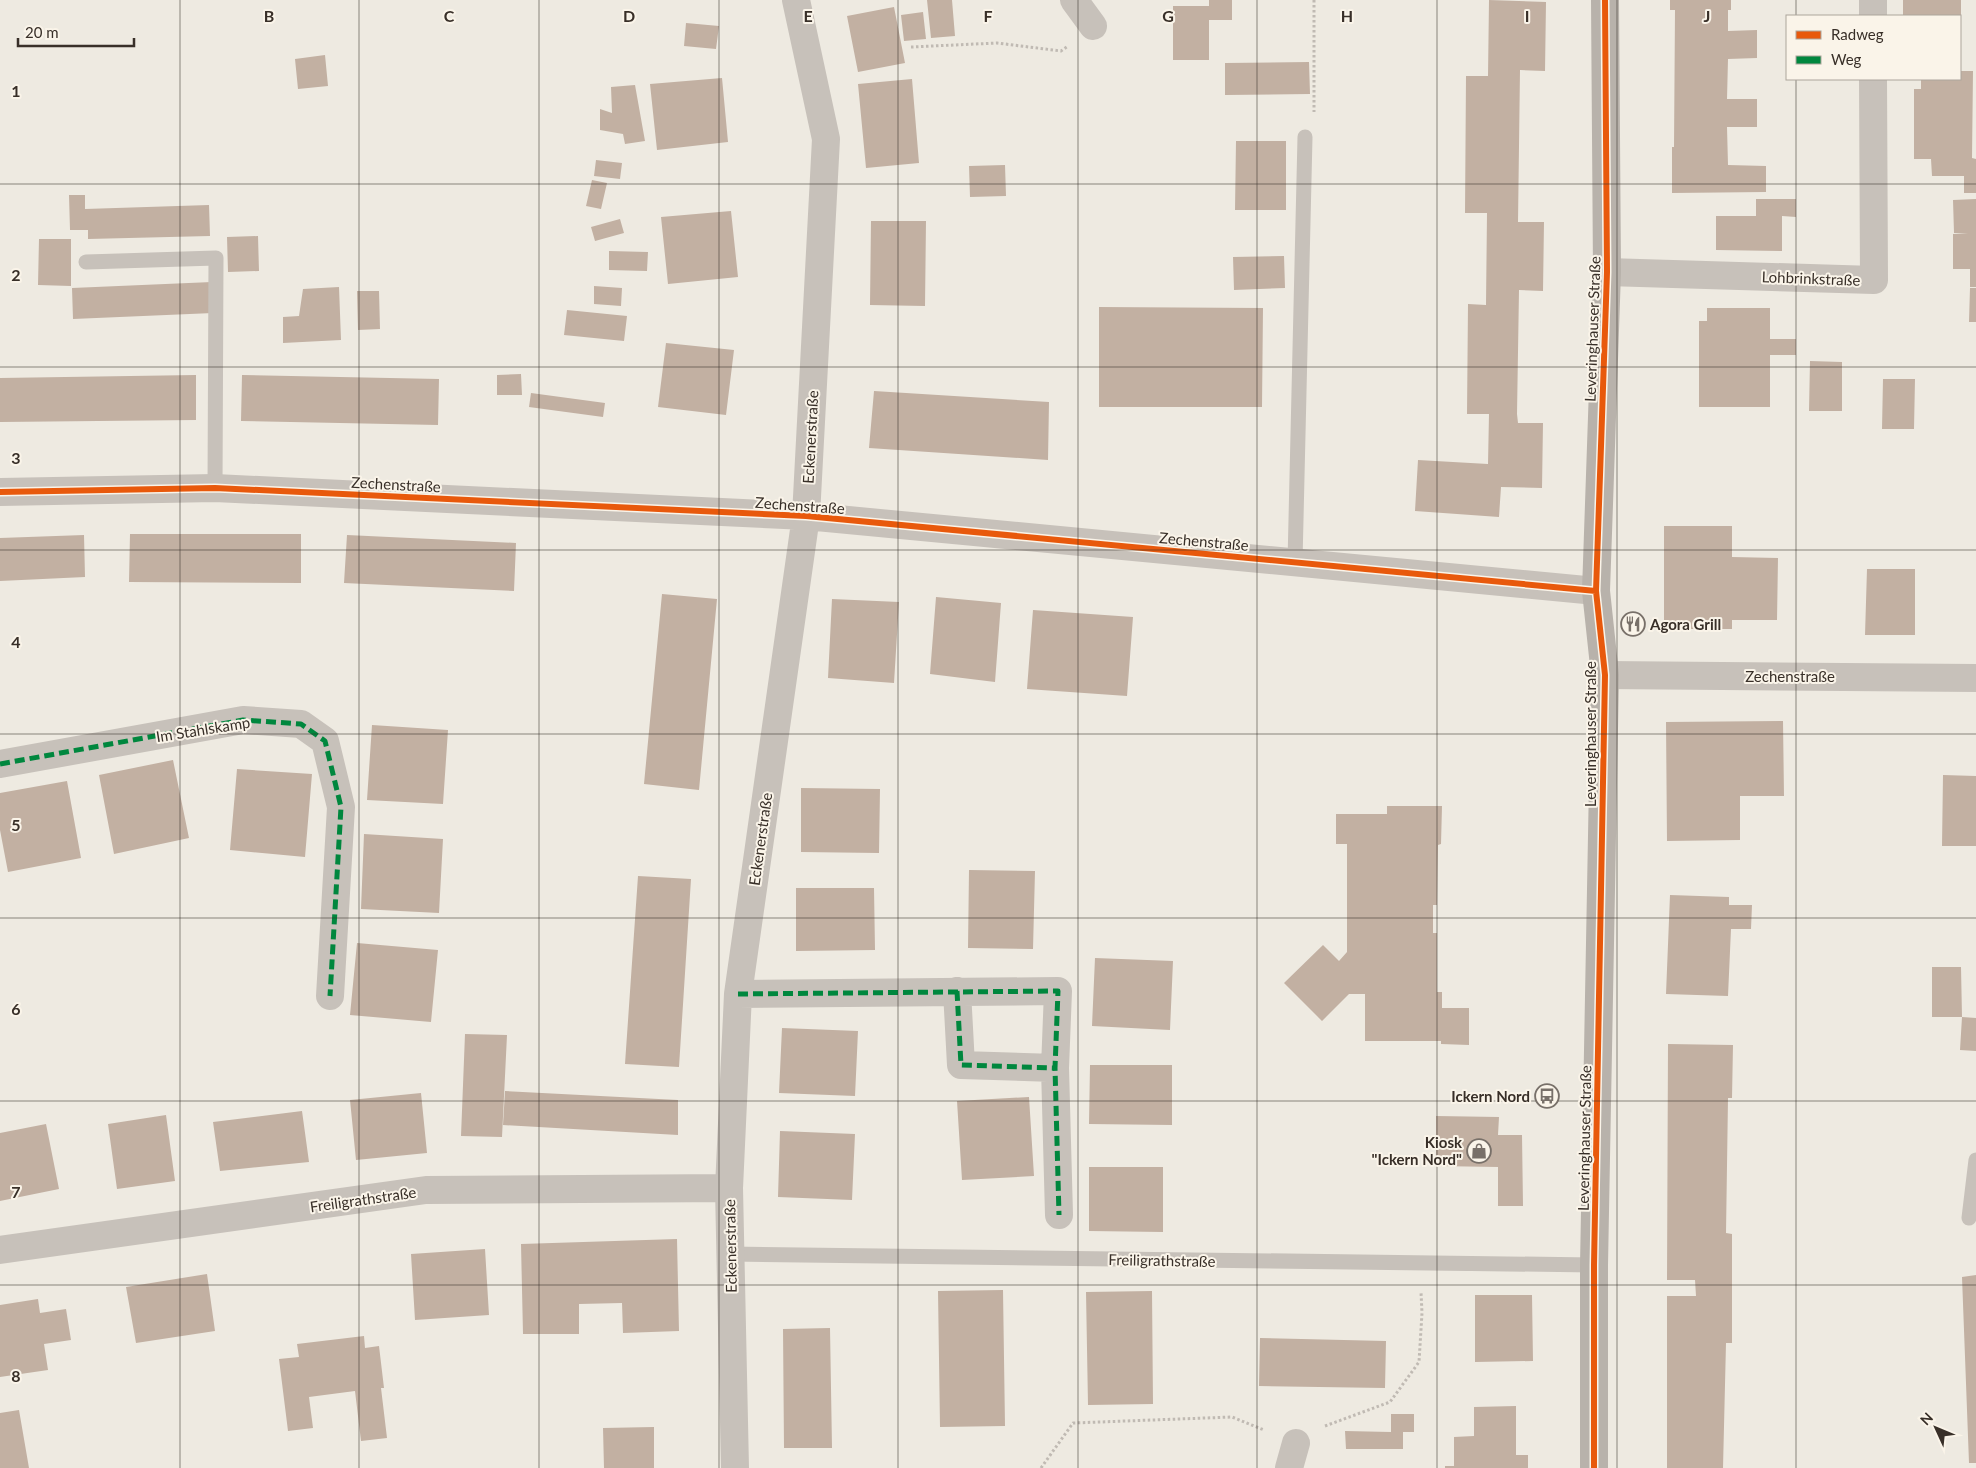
<svg xmlns="http://www.w3.org/2000/svg" width="1976" height="1468" viewBox="0 0 1976 1468" font-family="Lato,sans-serif">
	<style>
		.building { fill: #c2b0a2 }
		.lines { fill: none; stroke-linecap: round; stroke-linejoin: round }
		.path { stroke: #c0bab3; stroke-width: 3; stroke-dasharray: 2.5 2.5; stroke-linecap: butt }
		.lane { stroke: #c7c1ba; stroke-width: 15 }
		.street { stroke: #c7c1ba; stroke-width: 28 }
		.secondary { stroke: #b8b2ab; stroke-width: 28 }
		.quiet { stroke: #00873e; stroke-width: 5; stroke-dasharray: 10 5; stroke-linecap: butt }
		.cycleway-casing { stroke: #faf4e9; stroke-width: 9 }
		.cycleway { stroke: #e8590c; stroke-width: 6 }
		.grid { fill: none; stroke: #382f28; stroke-width: 1; stroke-opacity: 0.55 }
		.labels { text-anchor: middle; dominant-baseline: central; stroke-width: 4; stroke-linejoin: round; paint-order: stroke }
		.street-label { font-size: 15px; fill: #382f28; stroke: #faf4e9 }
		.poi-label { font-size: 15px; font-weight: bold; fill: #382f28; stroke: #faf4e9; text-anchor: end }
		.grid-label { font-size: 16px; text-anchor: middle; font-weight: bold; fill: #382f28; stroke: #faf4e9; stroke-width: 4; stroke-linejoin: round; paint-order: stroke }
	</style>
	<rect width="100%" height="100%" fill="#eeeae1"/>
	<path class="building" d="M927,0H952L955,36L931,38Z
		M1209,0H1232V20H1209V60H1173V6H1209Z
		M1489,0L1546,2L1545,71L1520,70L1518,222H1544L1543,291L1519,290L1517,414L1518,423H1543L1542,488L1501,487L1499,517L1415,511L1418,460L1488,464L1489,414H1467L1468,304L1486,305L1487,213H1465L1466,76H1488Z
		M1670,0H1731V10H1728V31L1757,30V58L1728,59L1727,99H1757V127H1727L1728,165L1766,166V192L1672,193V147H1674L1675,10H1670Z
		M1903,0H1961V16H1903Z
		M894,7L905,63L858,72L847,16Z
		M923,12L926,39L904,41L901,15Z
		M686,23L719,26L716,49L684,46Z
		M325,55L328,86L298,89L295,59Z
		M1309,62L1310,94L1225,95V63Z
		M1960,71H1973L1972,158L1976,159V193H1964V176H1932L1931,159H1914V89H1921V79H1960Z
		M722,78L728,142L657,150L650,84Z
		M912,79L919,163L866,168L858,84Z
		M635,85L645,141L625,144L623,134L600,130V109L612,113L611,87Z
		M1236,141H1286V210H1235Z
		M596,160L622,163L620,179L594,176Z
		M1005,165L1006,196L970,197L969,166Z
		M592,180L607,183L601,209L586,206Z
		M69,195H85V209L209,205L210,236L88,239V230H70Z
		M1756,199H1796V217L1782,216V251L1716,250V216H1756Z
		M1976,199V287H1970V269H1953V234H1968L1954,233L1953,200Z
		M731,211L738,277L668,284L661,217Z
		M620,219L624,233L595,241L591,227Z
		M871,221H926L925,306L870,305Z
		M258,236L259,271L228,272L227,237Z
		M39,239H71V286L38,285Z
		M609,251L648,252L647,271L609,270Z
		M1284,256L1285,288L1234,290L1233,257Z
		M212,282L213,313L73,319L72,288Z
		M594,286L622,288L621,306L594,304Z
		M339,287L341,340L283,343V317L299,316L303,289Z
		M1970,288H1976V322H1969Z
		M357,291H379L380,329L358,330Z
		M1099,307L1263,308L1262,407H1099Z
		M1707,308H1770V339H1796V355H1770V407H1699V321H1707Z
		M567,310L627,316L624,341L564,335Z
		M666,343L734,350L726,415L658,407Z
		M1810,361L1842,362V411H1809Z
		M521,374L522,395H497V375Z
		M196,375V420L0,422V378Z
		M242,375L439,379L438,425L241,421Z
		M1883,379H1915L1914,429H1882Z
		M874,391L1049,402L1048,460L869,448Z
		M531,393L605,403L603,417L529,407Z
		M1664,526H1732V557L1778,558L1777,620H1732V629H1664Z
		M130,534H301V583L129,582Z
		M84,535L85,577L0,581V538Z
		M347,535L516,543L514,591L344,583Z
		M1867,569H1915V635H1865Z
		M662,594L717,599L699,790L644,784Z
		M936,597L1001,603L995,682L930,674Z
		M832,599L899,602L894,683L828,678Z
		M1033,610L1133,617L1127,696L1027,689Z
		M1783,721L1784,796H1740V840L1667,841L1666,722Z
		M372,725L448,730L443,804L367,800Z
		M173,760L189,838L114,854L99,775Z
		M237,769L312,774L305,857L230,850Z
		M1943,775L1976,776V846H1942Z
		M67,781L81,858L8,872L0,830V793Z
		M801,788L880,789L879,853L801,852Z
		M1387,806H1442L1441,844L1438,845L1437,905H1433V933H1437V992H1442V1008H1469V1045L1441,1044V1041H1365V994H1349L1322,1021L1284,983L1323,945L1339,961L1347,952V844H1336V814H1387Z
		M364,834L443,839L439,913L361,909Z
		M969,870L1035,871L1033,949L968,948Z
		M638,876L691,879L679,1067L625,1064Z
		M796,888H874L875,950L796,951Z
		M1670,895L1729,897V905H1752L1751,929H1731L1728,996L1666,994Z
		M357,943L438,950L431,1022L350,1015Z
		M1095,958L1173,961L1170,1030L1092,1026Z
		M1932,967H1961L1962,1017H1932Z
		M1962,1017L1976,1018V1051L1960,1050Z
		M782,1028L858,1031L855,1096L779,1093Z
		M465,1034L507,1035L502,1137L461,1136Z
		M1668,1044L1733,1045L1732,1098H1728L1726,1233L1732,1234V1343H1726L1723,1468H1667V1296H1696L1695,1280H1667Z
		M1090,1065H1172V1125L1089,1124Z
		M505,1091L678,1100V1135L503,1125Z
		M421,1093L427,1153L356,1160L350,1100Z
		M1029,1097L1034,1176L962,1180L957,1101Z
		M302,1111L309,1162L220,1171L213,1122Z
		M166,1115L175,1181L117,1189L108,1124Z
		M1436,1116L1499,1117L1498,1135H1522L1523,1206H1498V1167L1436,1166Z
		M46,1124L59,1189L0,1201V1133Z
		M780,1131L855,1134L852,1200L778,1197Z
		M1089,1167H1163V1232L1089,1231Z
		M677,1239L679,1331L623,1333L622,1303L579,1304V1334H523L521,1244Z
		M485,1249L489,1315L415,1320L411,1254Z
		M207,1274L215,1331L136,1343L126,1287Z
		M1976,1275V1463H1969L1962,1277Z
		M1003,1290L1005,1426L940,1427L938,1291Z
		M1152,1291L1153,1404L1088,1405L1086,1292Z
		M1475,1295H1532L1533,1361L1475,1362Z
		M38,1299L40,1313L66,1309L71,1340L44,1344L48,1370L0,1377V1305Z
		M830,1328L832,1448H784L783,1329Z
		M364,1336L365,1348L379,1346L384,1388H381L387,1438L361,1441L355,1391L309,1397L313,1428L288,1431L279,1359L299,1357L297,1344Z
		M1260,1338L1386,1341L1385,1388L1259,1386Z
		M1516,1406V1455H1528V1468H1445V1466H1454V1437L1474,1436V1407Z
		M19,1410L29,1468H0V1413Z
		M1391,1414H1414V1432H1403V1449H1346L1345,1431L1391,1432Z
		M654,1427V1468H604L603,1428Z"/>
	<g class="lines">
		<path class="path" d="M1314,0V112
			M911,47L997,43L1061,51L1068,46
			M1325,1426L1390,1402L1419,1362L1422,1313L1421,1292
			M1041,1468L1073,1423L1232,1417L1264,1430"/>
		<path class="lane" d="M86,262L216,258L215,488
			M1295,562L1305,137
			M1969,1218L1976,1160
			M730,1254L1594,1265"/>
		<path class="street" d="M1074,0L1093,26
			M1873,0V16
			M1607,272L1874,280L1873,79
			M0,492L215,488L806,516L1596,591
			M1605,675L1976,678
			M0,764L243,720L301,724L325,741L341,807L330,996
			M957,991L961,1065L1055,1068
			M738,994L1058,991L1055,1068L1059,1215
			M0,1250L426,1190L729,1188
			M735,1468L729,1188L738,994L806,516L826,139L796,0
			M1289,1468L1296,1443"/>
		<path class="secondary" d="M1594,1468V1265L1605,675L1596,591L1607,272L1605,0"/>
		<path class="quiet" d="M0,764L243,720L301,724L325,741L341,807L330,996
			M957,991L961,1065L1055,1068
			M738,994L1058,991L1055,1068L1059,1215"/>
		<g class="cycleway-casing">
			<path id="cycleway" d="M0,492L215,488L806,516L1596,591
				M1594,1468V1265L1605,675L1596,591L1607,272L1605,0"/>
		</g>
		<use href="#cycleway" class="cycleway"/>
	</g>
	<path class="grid" d="M180,0V1468M359,0V1468M539,0V1468M719,0V1468M898,0V1468M1078,0V1468M1257,0V1468M1437,0V1468M1617,0V1468M1796,0V16M1796,79V1468M0,184H1976M0,367H1976M0,550H1976M0,734H1976M0,918H1976M0,1101H1976M0,1285H1976"/>
	<defs>
		<g id="restaurant-ring" transform="scale(1.25)"><circle r="9.5" fill="#faf4e9" stroke="#787069" stroke-width="1.5"/><path d="M-5-6h1v4h1v-4h1v4h1v-4h1v5L-1.5 .5V6h-2V.5L-5-1ZM5-6V6H3V1.5H1.5Q1.5-4 5-6Z" fill="#787069"/></g>
		<g id="bus-ring" transform="scale(1.25)"><circle r="9.5" fill="#faf4e9" stroke="#787069" stroke-width="1.5"/><path d="M-5-6H5V4H4V6H2V4H-2V6H-4V4H-5ZM-3.5-4V0h7V-4ZM-3.5 1.2v1.5H-2V1.2ZM2 1.2v1.5H3.5V1.2Z" fill="#787069"/></g>
		<g id="shop-ring" transform="scale(1.25)"><circle r="9.5" fill="#faf4e9" stroke="#787069" stroke-width="1.5"/><path d="M-5-2.5h2.3a2.7 3.5 0 0 1 5.4 0H5L5.5 6h-11ZM-1.5-2.5h3a1.5 2.3 0 0 0-3 0Z" fill="#787069"/></g>
	</defs>
	<g fill-rule="evenodd">
		<use href="#restaurant-ring" x="1633" y="624"/>
		<use href="#bus-ring" x="1547" y="1096"/>
		<use href="#shop-ring" x="1479" y="1151"/>
	</g>
	<g class="labels">
		<g class="street-label">
			<text transform="translate(1811 278) rotate(2)">Lohbrinkstraße</text>
			<text transform="translate(1592 329) rotate(-88)">Leveringhauser Straße</text>
			<text transform="translate(810 437) rotate(-87)">Eckenerstraße</text>
			<text transform="translate(396 484) rotate(3)">Zechenstraße</text>
			<text transform="translate(800 505) rotate(4)">Zechenstraße</text>
			<text transform="translate(1204 541) rotate(5)">Zechenstraße</text>
			<text x="1790" y="676">Zechenstraße</text>
			<text transform="translate(203 729) rotate(-9)">Im Stahlskamp</text>
			<text transform="translate(1590 734) rotate(-90)">Leveringhauser Straße</text>
			<text transform="translate(760 839) rotate(-82)">Eckenerstraße</text>
			<text transform="translate(1584 1138) rotate(-89)">Leveringhauser Straße</text>
			<text transform="translate(363 1199) rotate(-8)">Freiligrathstraße</text>
			<text transform="translate(730 1246) rotate(-91)">Eckenerstraße</text>
			<text transform="translate(1162 1260) rotate(1)">Freiligrathstraße</text>
		</g>
		<g class="poi-label">
			<text x="1650" y="624" text-anchor="start">Agora Grill</text>
			<text x="1530" y="1096">Ickern Nord</text>
			<text x="1462" y="1142">Kiosk<tspan x="1462" dy="17">"Ickern Nord"</tspan></text>
		</g>
	</g>
	<g class="grid-label">
		<text x="269" y="22">B</text>
		<text x="449" y="22">C</text>
		<text x="629" y="22">D</text>
		<text x="808" y="22">E</text>
		<text x="988" y="22">F</text>
		<text x="1168" y="22">G</text>
		<text x="1347" y="22">H</text>
		<text x="1527" y="22">I</text>
		<text x="1707" y="22">J</text>
		<text x="16" y="97">1</text>
		<text x="16" y="281">2</text>
		<text x="16" y="464">3</text>
		<text x="16" y="648">4</text>
		<text x="16" y="831">5</text>
		<text x="16" y="1015">6</text>
		<text x="16" y="1198">7</text>
		<text x="16" y="1382">8</text>
	</g>
	<rect x="1786" y="15" width="175" height="65" fill="#faf4e9" stroke="#aca59c"/>
	<rect x="1796" y="31" width="25" height="8" fill="#e8590c" stroke="#aca59c"/>
	<text x="1831" y="40" font-size="15" fill="#382f28">Radweg</text>
	<rect x="1796" y="56" width="25" height="8" fill="#00873e" stroke="#aca59c"/>
	<text x="1831" y="65" font-size="15" fill="#382f28">Weg</text>
	<g transform="translate(1936 1428) rotate(314)" stroke="#faf4e9" stroke-width="4" paint-order="stroke">
	<path d="M0-4L9 19L0 12L-9 19Z" fill="#382f28"/>
	<text y="-8" font-size="14" font-weight="bold" text-anchor="middle" fill="#382f28">N</text>
	</g>
	<path d="M18 38v8h116v-8" fill="none" stroke="#382f28" stroke-width="2.5"/>
	<text x="25" y="38" font-size="15" fill="#382f28" stroke="#faf4e9" stroke-width="4" paint-order="stroke">20 m</text>
</svg>
